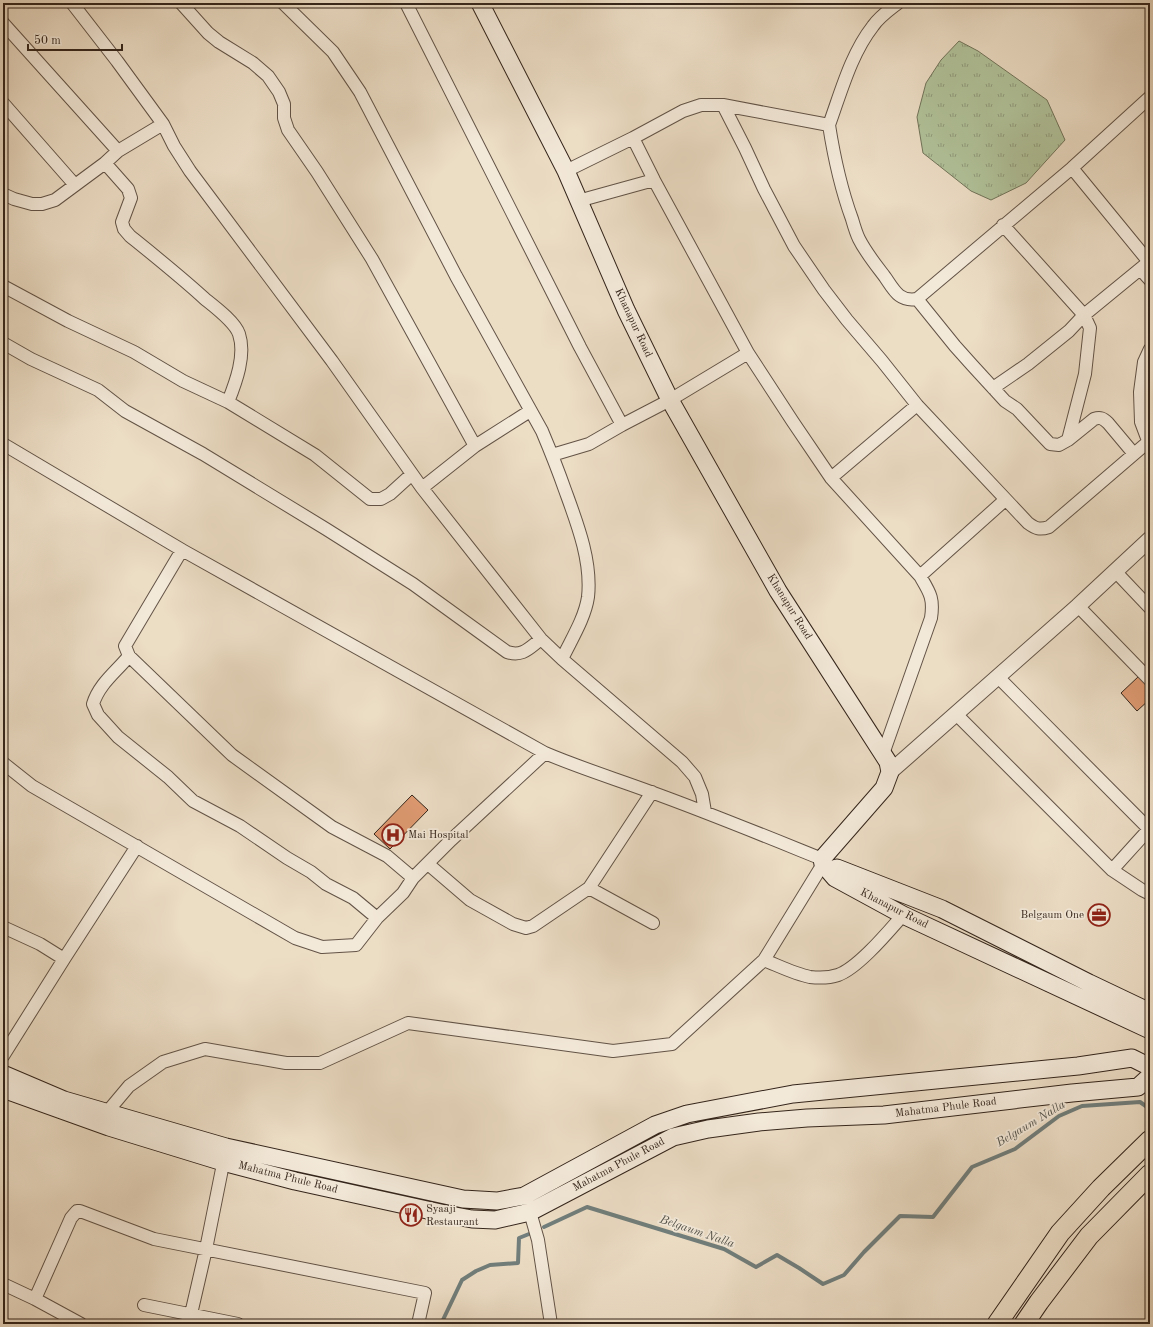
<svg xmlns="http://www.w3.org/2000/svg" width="1153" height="1327" viewBox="0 0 1153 1327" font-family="'Old Standard TT',serif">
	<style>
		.park { fill: url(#park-tufts); stroke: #72745a }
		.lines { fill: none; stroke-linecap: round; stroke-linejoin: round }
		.stream { stroke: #717e7b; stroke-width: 4 }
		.building { fill: #e09b73; stroke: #34251b }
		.minor-casing { stroke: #625346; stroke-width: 14 }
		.tertiary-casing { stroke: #625346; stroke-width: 17 }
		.secondary-casing { stroke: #34251b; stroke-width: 19 }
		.primary-casing { stroke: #34251b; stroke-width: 21 }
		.minor { stroke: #f3e9d9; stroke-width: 12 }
		.tertiary { stroke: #f3e9d9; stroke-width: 15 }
		.secondary { stroke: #f3e9d9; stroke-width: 17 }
		.primary { stroke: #ecddc5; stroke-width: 19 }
		.labels { text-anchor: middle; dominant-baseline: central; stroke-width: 3.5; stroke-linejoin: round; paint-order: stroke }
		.street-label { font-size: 11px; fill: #34251b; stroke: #f3e9d9 }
		.poi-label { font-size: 11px; fill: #34251b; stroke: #f3e9d9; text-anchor: start }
		.water-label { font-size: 12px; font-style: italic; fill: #53524b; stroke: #f3e9d9 }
	</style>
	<defs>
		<pattern id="park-tufts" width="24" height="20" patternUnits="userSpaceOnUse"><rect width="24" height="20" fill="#b1c29a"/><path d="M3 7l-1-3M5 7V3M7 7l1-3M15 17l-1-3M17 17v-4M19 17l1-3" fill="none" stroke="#919d7d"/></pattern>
	</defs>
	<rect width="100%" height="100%" fill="#ecddc5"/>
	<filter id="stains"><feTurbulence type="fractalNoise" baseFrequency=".005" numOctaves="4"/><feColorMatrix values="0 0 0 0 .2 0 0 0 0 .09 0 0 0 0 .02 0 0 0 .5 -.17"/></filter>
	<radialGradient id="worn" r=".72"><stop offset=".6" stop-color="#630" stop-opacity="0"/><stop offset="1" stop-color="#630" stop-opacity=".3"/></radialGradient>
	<path class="park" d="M959,41L978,51L1047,100L1065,140L1026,183L991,200L971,191L923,153L917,117L926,83L941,60Z"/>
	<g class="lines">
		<path class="stream" d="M544,1227L587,1207L724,1249L756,1267L777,1255L799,1268L823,1284L844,1275L864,1252L900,1216L933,1217L972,1167L1015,1149L1059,1116L1082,1106L1140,1102L1150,1109
			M441,1324L462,1280L476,1271L490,1265L518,1263L519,1238L529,1234"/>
	</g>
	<path class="building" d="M1139,676L1150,687V699L1137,711L1121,693Z
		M412,795L428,810L390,849L374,834Z"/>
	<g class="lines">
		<g class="minor-casing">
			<path id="minor" d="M72,3L117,61L163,124L174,146L190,171L332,361L422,488L541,639L562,659L682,762L695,777L702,794L705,812
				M181,3L208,33L219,42L253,63L268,76L279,92L284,104V118L288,130L317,172L372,259L475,446
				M283,3L333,52L360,92L456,276L542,431C550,450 558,470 565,490C577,523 592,561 588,597C585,618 571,640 562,659
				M406,3L580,347L622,425
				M3,23L118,151
				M3,103L75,185
				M723,105L745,148L764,189L794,246L824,290L847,320L882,361L917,405L1028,523C1036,529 1040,530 1049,527L1148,442
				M829,125C834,157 841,189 852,219C854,226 856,233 859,239C866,253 876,265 885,277C894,290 899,302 917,299L1072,168L1150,97
				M633,138L654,180L748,353L793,422L831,478L920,576C930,593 934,598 931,618L883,754
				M105,163L128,189L131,198L122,222L124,229L130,236C156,257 181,277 205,299C215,307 235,322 239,334C246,355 236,382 228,402
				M1072,168L1149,262
				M566,171L633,138L683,111L701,105H723L829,125C841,92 851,54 873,26C879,17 889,10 898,3
				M3,194L14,199L32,204H42L55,200L105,163L118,151L163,124
				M578,201L654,180
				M1003,225L1084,315L1090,328L1085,374L1068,440
				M1140,269L1150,280
				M3,286L68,321L134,352L183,381L228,402L315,455L370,499H381L390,494L412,474
				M917,299L955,346L972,365L1005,401L1017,409L1050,444L1059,445L1068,440L1094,419C1100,417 1103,418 1108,423L1134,454
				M3,343L31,359L98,390L125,411L203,454L326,529L413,584L507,652C523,657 529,648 541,639
				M1150,349L1144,362L1140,392L1141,422L1150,446
				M993,388L1028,364L1069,331L1084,315L1150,261
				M3,444L182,550L545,753C580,768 616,779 651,792C709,813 765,836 822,859
				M552,455L589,444L622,425L670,400L748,353
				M831,478L917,405
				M422,488L475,446L530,411
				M1115,571L1150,608
				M920,576L1005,500
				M1078,606L1150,680
				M129,656L125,646L182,550
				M998,677L1149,829
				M956,714L1112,870L1142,890L1150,894
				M3,763L32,786L295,938L322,947L356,945L377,918L403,893L413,878L451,840L545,753
				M428,864L470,900L513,924L526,928L533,926L589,888L653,923
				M1112,870L1150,828
				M589,888L652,792
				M377,918L353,898L326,884L311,872L287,858L240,826L193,801L168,777L118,737L98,715L93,704C99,684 116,672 129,656L232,755L332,827L387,856L413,878
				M3,927L40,944L64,959L137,846
				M764,960C779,966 795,974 810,977C819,978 829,978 838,975C858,968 888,932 903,915
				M3,1056L64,959
				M103,1117L129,1086L163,1062L205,1049L286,1063H320L408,1023L613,1051L672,1044L764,960L823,864
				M530,1212L538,1240L551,1324
				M3,1284L35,1299L81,1324
				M35,1299L71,1218L77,1211H80L154,1239L425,1293L418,1324
				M144,1305L238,1324
				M191,1314L206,1249L225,1154"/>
		</g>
		<g class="tertiary-casing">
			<path id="tertiary" d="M890,772L1078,606L1150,539"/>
		</g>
		<g class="secondary-casing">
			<path id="secondary" d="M480,3L566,171L626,310L670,400L778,591L888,762L890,772L884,788L822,859L823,864L835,878L903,915L1150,1030
				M832,870L837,868L942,909L1089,983L1150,1012
				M3,1074L64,1100L226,1147L463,1199L497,1201L524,1196L655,1125L687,1114L793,1094L1078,1066L1132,1058L1150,1067
				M3,1089L109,1127L223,1162L295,1181L450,1215L472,1219L495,1220L530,1212L673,1137L708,1129L759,1122L807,1118L884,1115L1072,1093L1138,1087L1150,1076"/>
		</g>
		<g class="primary-casing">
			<path id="primary" d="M997,1324L1060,1233L1101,1188L1150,1140
				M1024,1324L1039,1302L1089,1236L1150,1174"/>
		</g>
		<use href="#minor" class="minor"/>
		<use href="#tertiary" class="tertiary"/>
		<use href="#secondary" class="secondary"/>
		<use href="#primary" class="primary"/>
	</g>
	<defs>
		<g id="hospital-ring" transform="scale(1.15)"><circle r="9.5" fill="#f3e9d9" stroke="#8f2418" stroke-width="1.5"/><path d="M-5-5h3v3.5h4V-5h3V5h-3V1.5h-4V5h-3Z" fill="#8f2418"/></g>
		<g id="office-ring" transform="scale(1.15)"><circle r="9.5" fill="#f3e9d9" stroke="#8f2418" stroke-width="1.5"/><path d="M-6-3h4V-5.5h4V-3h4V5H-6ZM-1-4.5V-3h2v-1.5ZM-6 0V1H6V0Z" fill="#8f2418"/></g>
		<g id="restaurant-ring" transform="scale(1.15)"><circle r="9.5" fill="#f3e9d9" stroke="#8f2418" stroke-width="1.5"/><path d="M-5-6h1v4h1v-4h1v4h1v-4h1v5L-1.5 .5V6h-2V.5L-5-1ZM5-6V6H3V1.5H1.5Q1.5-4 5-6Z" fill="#8f2418"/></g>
	</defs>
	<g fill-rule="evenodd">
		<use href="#hospital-ring" x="393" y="835"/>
		<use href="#office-ring" x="1099" y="915"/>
		<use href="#restaurant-ring" x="411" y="1215"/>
	</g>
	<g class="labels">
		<g class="street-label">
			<text transform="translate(633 323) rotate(65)">Khanapur Road</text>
			<text transform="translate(789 607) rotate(58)">Khanapur Road</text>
			<text transform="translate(894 909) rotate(27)">Khanapur Road</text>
			<text transform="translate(946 1108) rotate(-7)">Mahatma Phule Road</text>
			<text transform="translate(619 1165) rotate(-28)">Mahatma Phule Road</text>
			<text transform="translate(288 1178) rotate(14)">Mahatma Phule Road</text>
		</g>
		<g class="poi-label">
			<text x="408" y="835">Mai Hospital</text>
			<text x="1084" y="915" text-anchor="end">Belgaum One</text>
			<text x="426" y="1209">Syaaji<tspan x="426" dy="13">Restaurant</tspan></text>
		</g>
		<g class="water-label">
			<text transform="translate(1031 1124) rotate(-31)">Belgaum Nalla</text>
			<text transform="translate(697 1232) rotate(19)">Belgaum Nalla</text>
		</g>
	</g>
	<rect width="1153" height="1327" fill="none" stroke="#ecddc5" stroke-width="16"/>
	<rect x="4" y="4" width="1145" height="1319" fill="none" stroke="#34251b" stroke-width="2"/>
	<rect x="8" y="8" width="1137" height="1311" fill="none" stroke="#34251b"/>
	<path d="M28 44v6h94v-6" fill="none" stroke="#34251b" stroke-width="2"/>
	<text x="34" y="44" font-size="12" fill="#34251b" stroke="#f3e9d9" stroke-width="3" paint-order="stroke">50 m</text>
	<rect width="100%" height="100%" filter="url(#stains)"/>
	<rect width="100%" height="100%" fill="url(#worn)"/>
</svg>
